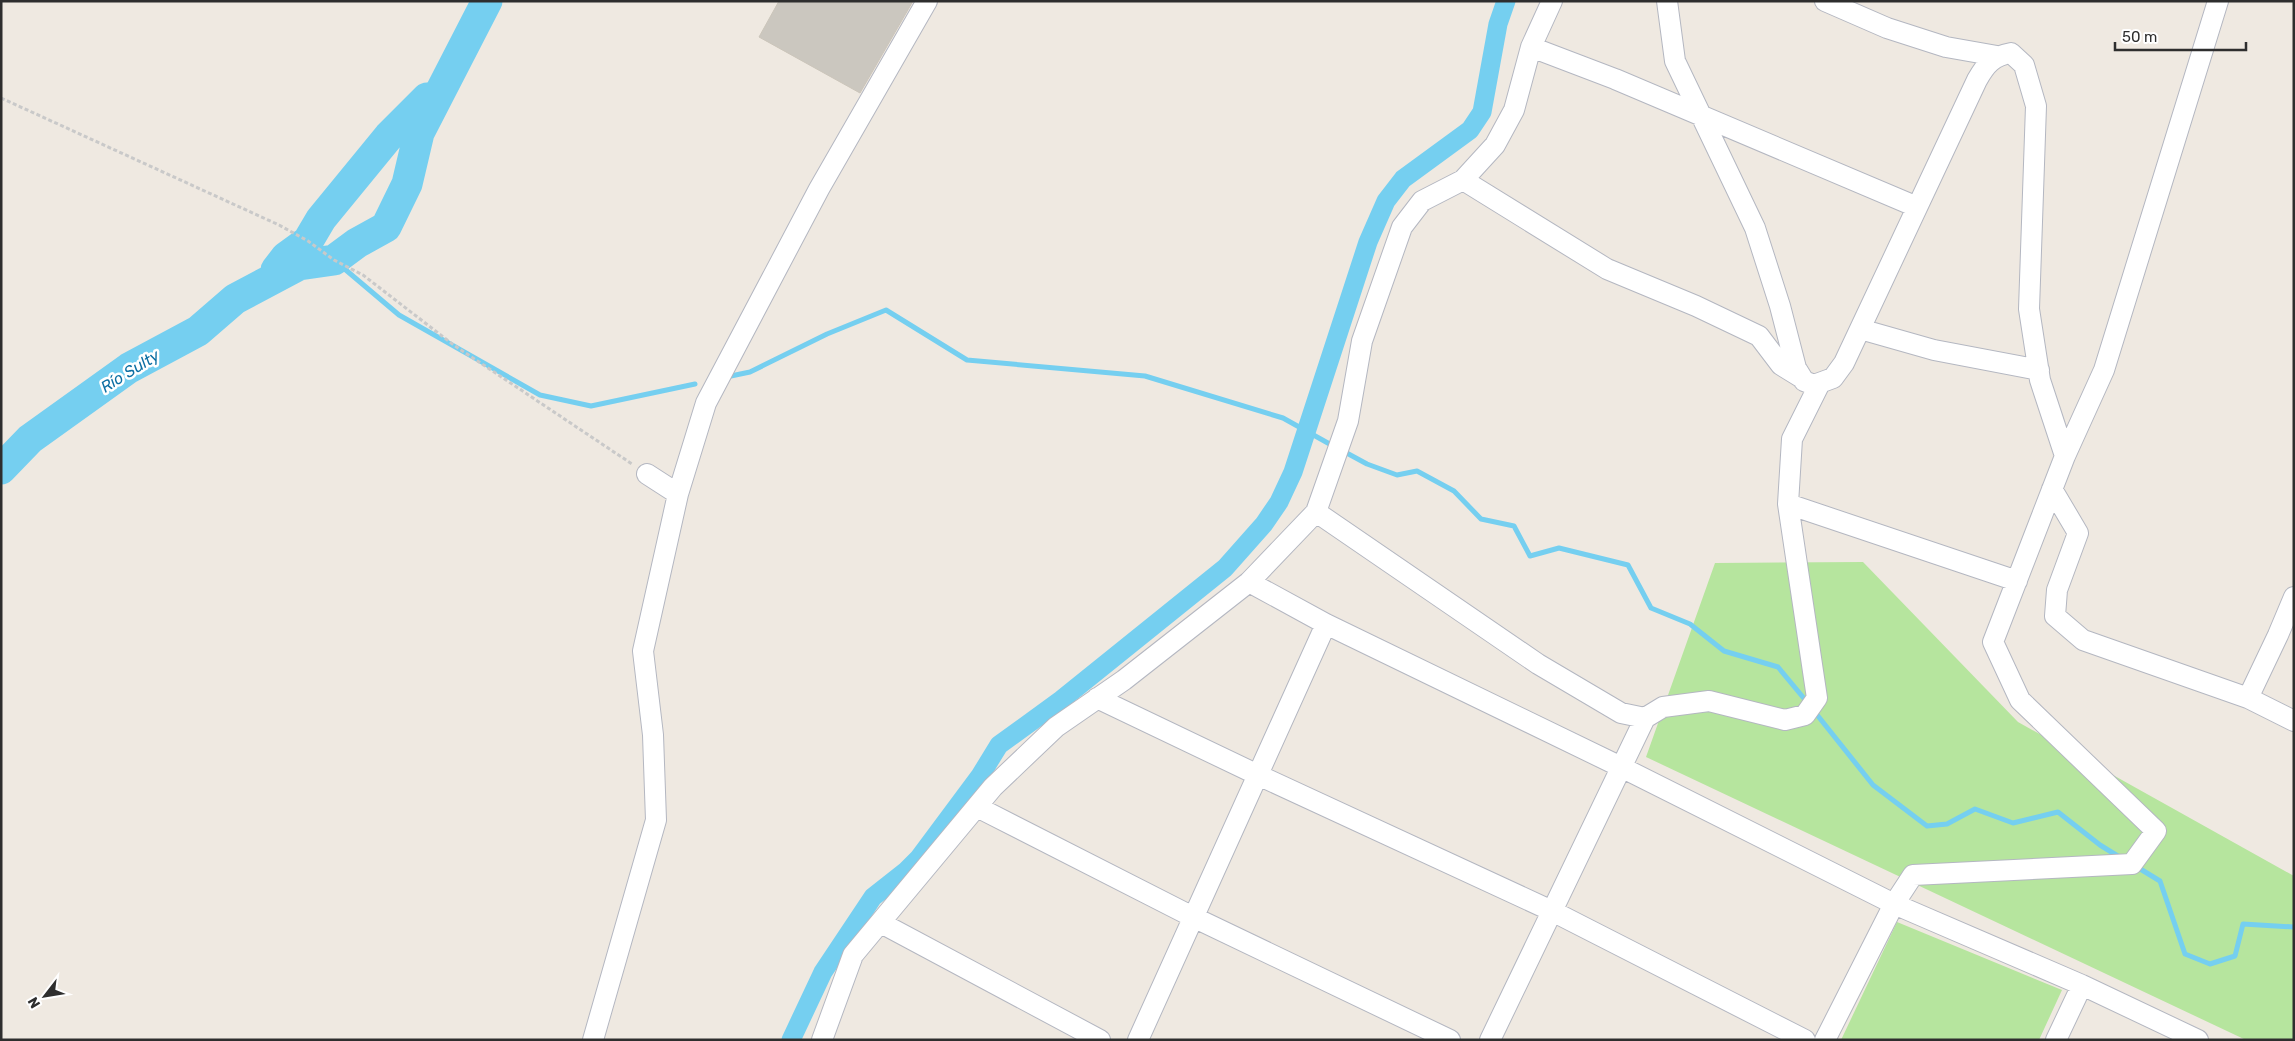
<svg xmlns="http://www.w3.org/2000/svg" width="2295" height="1041" viewBox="0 0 2295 1041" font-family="Rubik,sans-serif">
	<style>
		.green { fill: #b6e59e }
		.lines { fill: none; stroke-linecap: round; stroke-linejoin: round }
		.stream { stroke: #75cff0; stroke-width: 5 }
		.canal { stroke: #75cff0; stroke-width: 19 }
		.river { stroke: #75cff0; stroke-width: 31 }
		.building { fill: #cbc7bf; stroke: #cbc5ba }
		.minor-casing { stroke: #b4b7c1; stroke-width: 22 }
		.path { stroke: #c9c9c9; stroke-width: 3; stroke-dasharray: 4 2.5; stroke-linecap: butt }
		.minor { stroke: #fff; stroke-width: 20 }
		.labels { text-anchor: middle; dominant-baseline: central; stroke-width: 5; stroke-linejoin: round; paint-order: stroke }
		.water-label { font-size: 16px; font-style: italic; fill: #0d6fa3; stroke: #fff }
	</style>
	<rect width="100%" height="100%" fill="#efe9e1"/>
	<path class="green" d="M1863,562L2018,722L2294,876V1040H2246L1646,757L1715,563Z
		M1897,922L2062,990L2039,1040H1841Z"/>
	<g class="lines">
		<path class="stream" d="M334,260L399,315L540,395L591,406L695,384
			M726,377L750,372L827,334L886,310L967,360L1145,376L1283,418L1335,447
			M1343,451L1367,464L1397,475L1417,471L1454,491L1481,519L1514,526L1530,556L1559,548L1628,565L1651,608L1690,624L1724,651L1778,667L1807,702
			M1814,711L1873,785L1927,826L1947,824L1975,809L2013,823L2058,812L2100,845L2121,858
			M2137,867L2160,881L2185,954L2210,964L2235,956L2243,924L2294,927"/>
		<path class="canal" d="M791,1040L823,972L873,897L906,871L919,858L980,776L999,745L1061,700L1225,568L1264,524L1279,502L1293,472L1368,242L1386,201L1403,179L1470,130L1482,112L1498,24L1506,1"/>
		<path class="river" d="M276,270L286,257L308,241L321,219L389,136L427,98
			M1,469L30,439L129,368L198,331L235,299L299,265L334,260L357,243L386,227L407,184L419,133L487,1"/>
	</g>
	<path class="building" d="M779,1H913L860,93L759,37Z"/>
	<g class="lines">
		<g class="minor-casing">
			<path id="minor" d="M1667,1L1675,61L1755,228L1780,306L1796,368L1804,381L1814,385L1833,378L1844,363L1977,80C1986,64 1993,56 2011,53L2024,65L2036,106L2029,309L2040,380L2065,456
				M1825,1L1887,28L1946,47L1997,56
				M1531,47L1615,79L1917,207
				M1463,180L1607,269L1696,306L1759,336L1781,365L1802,378
				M1860,329L1934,350L2039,370
				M647,474L678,494
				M2052,489L2078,533L2057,590L2055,616L2083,640L2248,698L2278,635L2294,597
				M1788,504L2017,581
				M1316,512L1538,664L1621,713L1645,718L1490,1040
				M1249,582L1326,624L1621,767L1894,904L2082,985L2198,1040
				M1097,698L1258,775L1552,911L1805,1040
				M2248,698L2294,721
				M1645,718L1663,707L1709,701L1785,720L1805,715L1817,698L1788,504L1792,439L1820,383
				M977,807L1193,917L1450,1040
				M881,923L1100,1040
				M593,1040L656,820L653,735L643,651L678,494L706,403L819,189L927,1
				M822,1040L853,955L993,787L1056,727L1124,680L1249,582L1316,512L1348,421L1362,341L1402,227L1422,201L1463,180L1495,145L1514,110L1531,47L1552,1
				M1138,1040L1326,624
				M1825,1040L1894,904L1913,875L2132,864L2156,831L2020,700L1993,642L2065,456L2104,370L2218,1
				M2056,1040L2082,985"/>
		</g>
		<path class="path" d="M1,98L279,225L308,241L334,260L363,275L455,346L632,464"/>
		<use href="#minor" class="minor"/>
	</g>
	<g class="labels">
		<g class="water-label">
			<text transform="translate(130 371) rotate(-32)">Río Sulty</text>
		</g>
	</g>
	<rect width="2295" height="1041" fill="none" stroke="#2e2e2e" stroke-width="5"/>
	<g transform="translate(45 996) rotate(239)" stroke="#ffffff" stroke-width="4" paint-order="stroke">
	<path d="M0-4L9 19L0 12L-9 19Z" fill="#2e2e2e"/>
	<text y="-8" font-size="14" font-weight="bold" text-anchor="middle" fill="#2e2e2e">N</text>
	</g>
	<path d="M2115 42v8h131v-8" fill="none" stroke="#2e2e2e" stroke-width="2.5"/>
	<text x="2122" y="42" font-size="15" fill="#2e2e2e" stroke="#ffffff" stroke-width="4" paint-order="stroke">50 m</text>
</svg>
